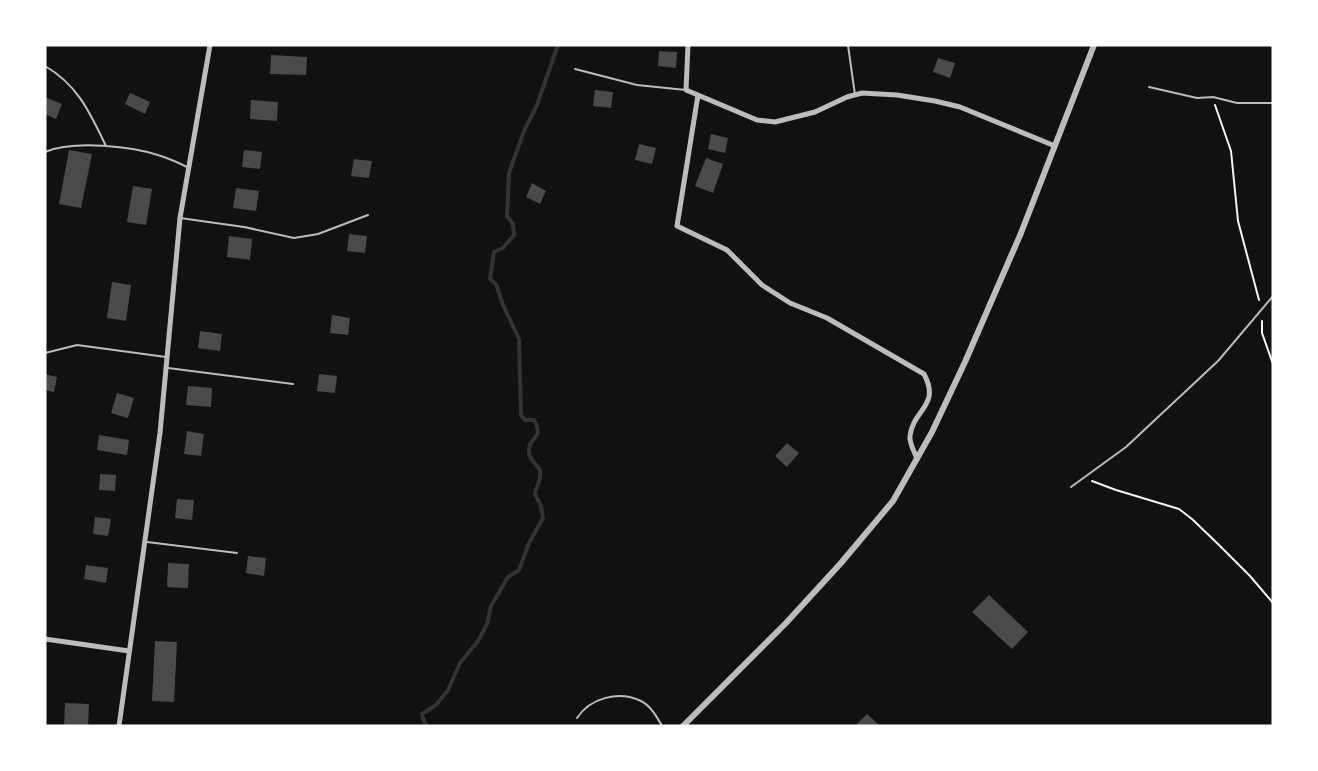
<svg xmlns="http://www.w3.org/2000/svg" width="1318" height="771" viewBox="0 0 1318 771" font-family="'Open Sans',sans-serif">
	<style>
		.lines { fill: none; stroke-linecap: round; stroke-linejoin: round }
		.stream { stroke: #333; stroke-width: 4 }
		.building { fill: #4a4a4a }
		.path { stroke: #f5f5f5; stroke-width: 2 }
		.service { stroke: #bcbcbc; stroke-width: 2 }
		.minor { stroke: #bcbcbc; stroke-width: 5 }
		.tertiary { stroke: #bcbcbc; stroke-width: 6 }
	</style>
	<rect width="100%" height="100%" fill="#111"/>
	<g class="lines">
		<path class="stream" d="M427,726L423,719L422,714L436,705L448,690L460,663L478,641L487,624L491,606L508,577L519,570L529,543L543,518L541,506L535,494C536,487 542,478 540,471C537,463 528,460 529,450C529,436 545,439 534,420H525L521,415L519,339L503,305L496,284L490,279L494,252L503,248L514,235L513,224L507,216L509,173L524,131L537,105L558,45"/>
	</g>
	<path class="building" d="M659,51L677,52L676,68L658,66Z
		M271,55L307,57L306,75L270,74Z
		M938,58L955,63L950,78L933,72Z
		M595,90L613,92L611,108L593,106Z
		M130,93L150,102L145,114L125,104Z
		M45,97L62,104L56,119L45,114Z
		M251,100L278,102L277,121L250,119Z
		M711,134L728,138L725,153L708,149Z
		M639,144L656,148L652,164L635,160Z
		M69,150L92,154L81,208L59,204Z
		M244,150L262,152L260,169L242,167Z
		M706,158L723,164L713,193L695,186Z
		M354,159L372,161L369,178L351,176Z
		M532,183L546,191L540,204L526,197Z
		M133,186L152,189L146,225L127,222Z
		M236,188L259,191L256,211L233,208Z
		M349,234L367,236L365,253L347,251Z
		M229,236L252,239L250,260L227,257Z
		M112,282L131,285L126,321L107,318Z
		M332,315L350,318L348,335L330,333Z
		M200,331L222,334L220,351L198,348Z
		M45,374L57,377L54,392L45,390Z
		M319,374L337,376L335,393L317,391Z
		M188,386L212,388L211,407L186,405Z
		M117,393L134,398L128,418L111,413Z
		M187,431L204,434L201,456L184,454Z
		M99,435L129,440L127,455L97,450Z
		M787,443L799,453L787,467L775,456Z
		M100,474L116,475L115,491L99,490Z
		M177,499L194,500L192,520L175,518Z
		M95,517L111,519L108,536L93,534Z
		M248,556L266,558L264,576L246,573Z
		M168,563L189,564L188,588L167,587Z
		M86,565L108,568L106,583L84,579Z
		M989,595L1028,632L1012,649L972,612Z
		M155,641L177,642L174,702L152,701Z
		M65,703L89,704L88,726H64Z
		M867,714L880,726H855Z"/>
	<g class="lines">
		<path class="path" d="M1215,105L1231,151L1238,221L1259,300
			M1262,321V333L1273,364
			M1092,481L1116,490L1179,509L1192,519L1219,545L1250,576L1273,603"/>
		<path class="service" d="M848,45L855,95
			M45,66C78,85 90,113 106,146
			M575,69L637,85L686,90
			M1149,87L1197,98L1213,97L1237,103H1273
			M45,152C73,140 133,146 161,156C170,159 179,163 187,167
			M180,218L244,227L294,238L318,234L368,215
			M45,353L77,345L166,357
			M168,368L293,384
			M1071,487L1126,447L1218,361L1273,296
			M147,542L237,553
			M577,718C590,698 619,690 641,701C651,706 657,717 662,726"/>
		<path class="minor" d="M688,45L686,90L757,120L775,122L815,112L847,97L862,93L897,95L935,101L960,107L1055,146
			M698,95L677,226L727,250L762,285L790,303L827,318L924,374C941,406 913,409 910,436C909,443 915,453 917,459
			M45,639L129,651
			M119,726L160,433L180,218L210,45"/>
		<path class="tertiary" d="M683,726L786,623L841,563L893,501L932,432L965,362L1021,233L1094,45"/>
	</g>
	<rect width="1318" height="771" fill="none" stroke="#ffffff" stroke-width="93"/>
</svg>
